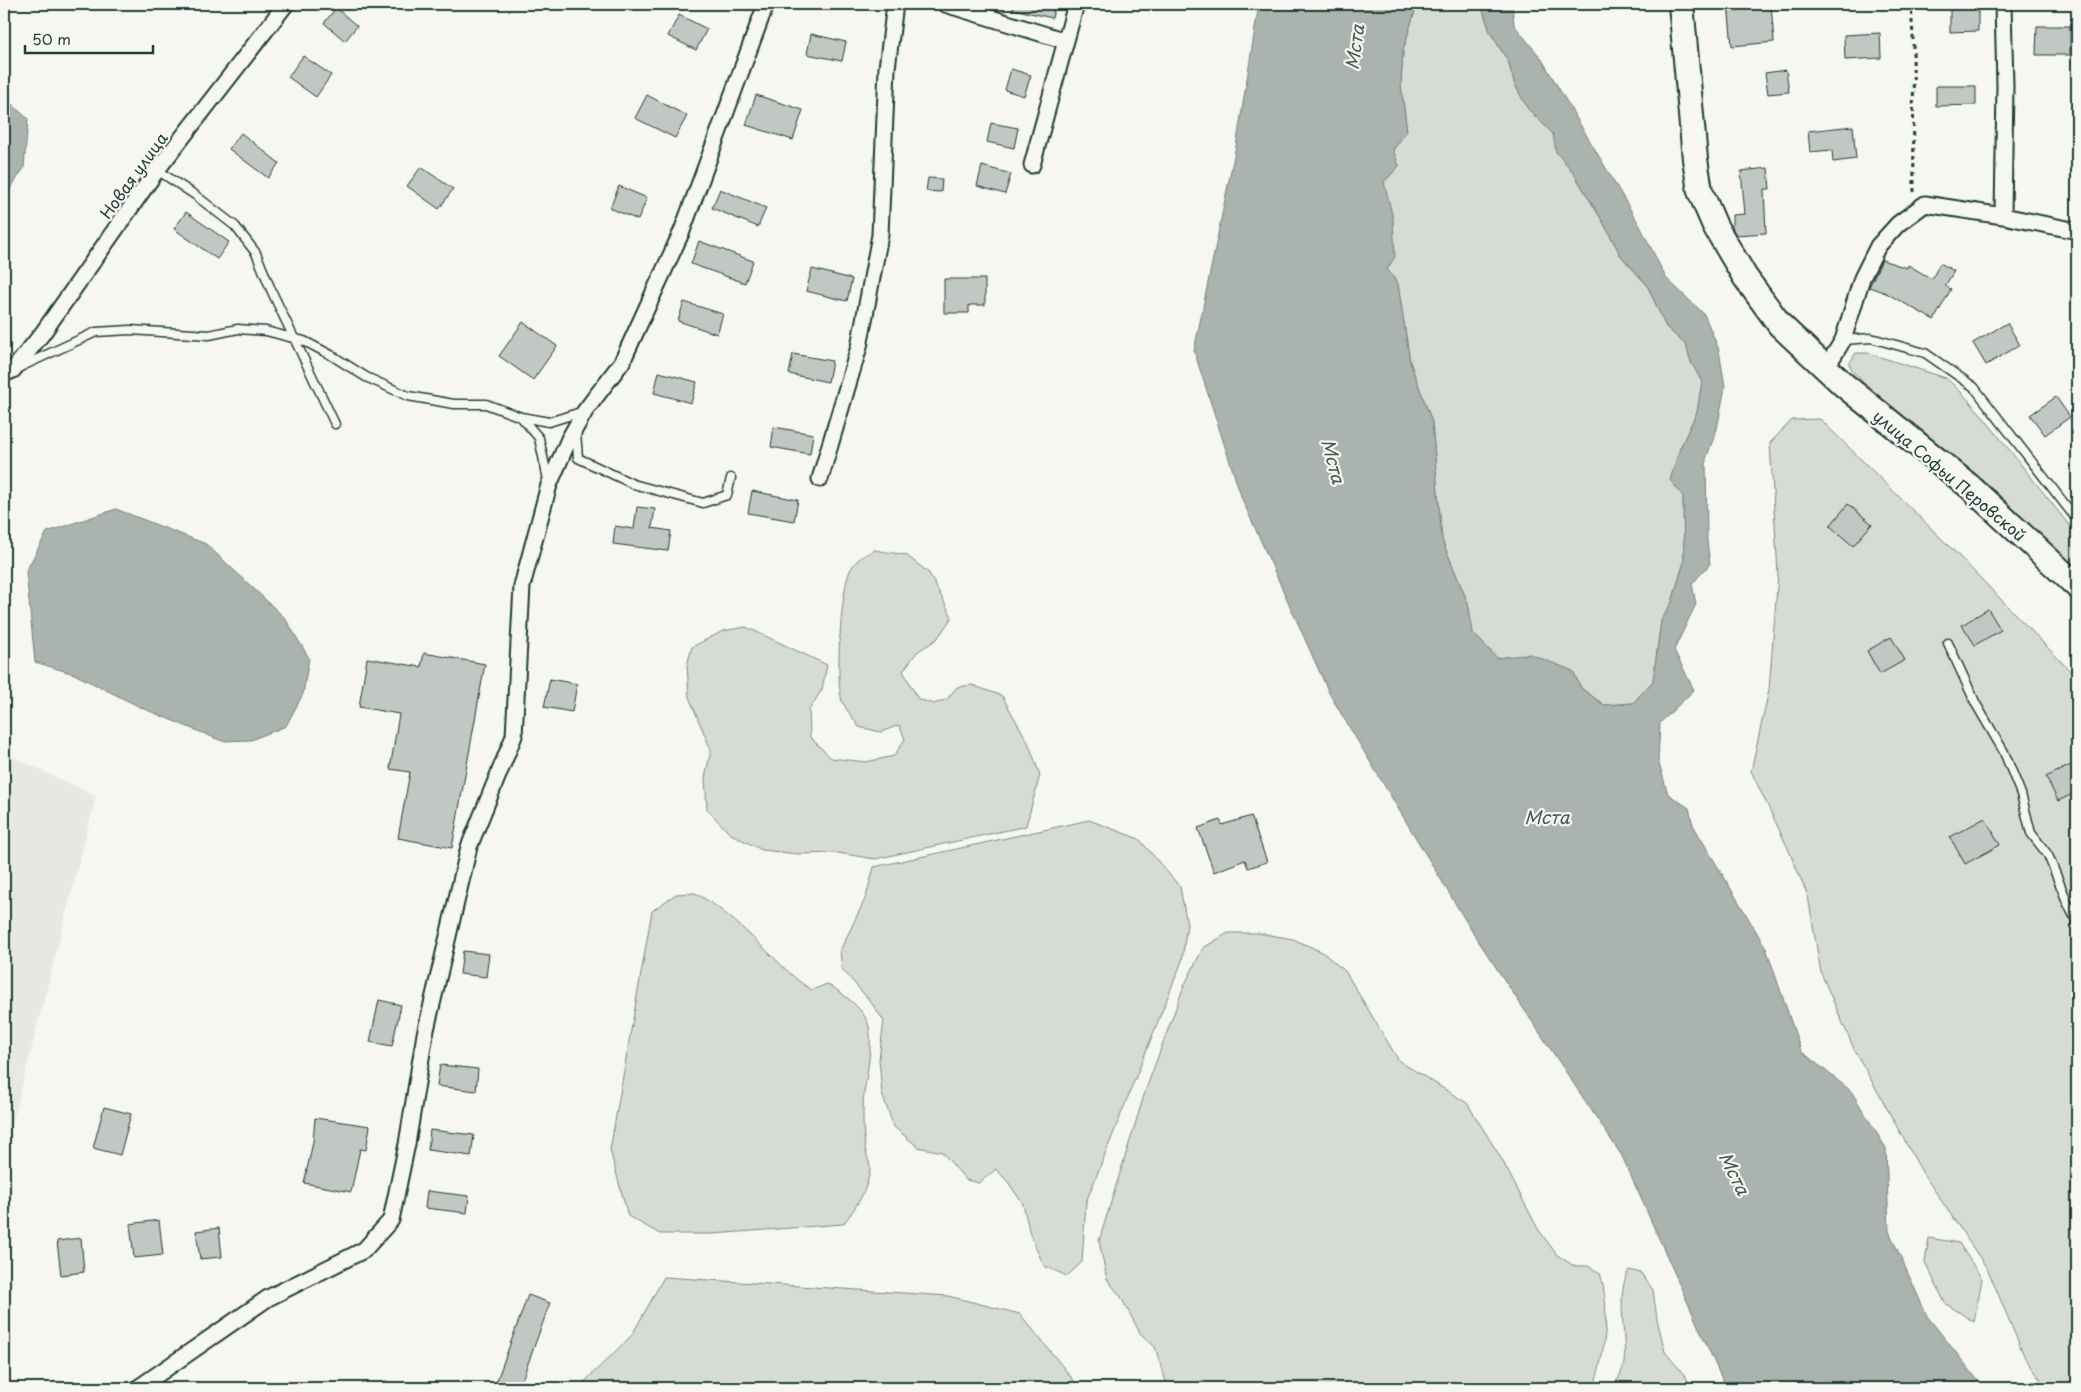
<svg xmlns="http://www.w3.org/2000/svg" width="2081" height="1392" viewBox="0 0 2081 1392" font-family="'Playpen Sans',sans-serif">
	<style>
		.built { fill: #e6e8e4 }
		.green { fill: #d6dbd6; stroke: #7a8c85 }
		.water { fill: #aab3ae; stroke: #72847d }
		.building { fill: #c1c8c3; stroke: #1f3d34 }
		.lines { fill: none; stroke-linecap: round; stroke-linejoin: round }
		.service-casing { stroke: #1f3d34; stroke-width: 11 }
		.minor-casing { stroke: #1f3d34; stroke-width: 19 }
		.primary-casing { stroke: #1f3d34; stroke-width: 28 }
		.path { stroke: #1f3d34; stroke-width: 3; stroke-dasharray: 4 4; stroke-linecap: butt }
		.service { stroke: #f6f6f2; stroke-width: 8 }
		.minor { stroke: #f6f6f2; stroke-width: 15 }
		.primary { stroke: #f6f6f2; stroke-width: 24 }
		.labels { text-anchor: middle; dominant-baseline: central; stroke-width: 4.5; stroke-linejoin: round; paint-order: stroke }
		.street-label { font-size: 16px; fill: #1f3d34; stroke: #f6f6f2 }
		.water-label { font-size: 18px; font-style: italic; fill: #425a52; stroke: #f6f6f2 }
	</style>
	<rect width="100%" height="100%" fill="#f6f6f2"/>
	<filter id="ink" filterUnits="userSpaceOnUse"><feTurbulence type="fractalNoise" baseFrequency=".02" numOctaves="2"/><feDisplacementMap in="SourceGraphic" scale="10" xChannelSelector="R" yChannelSelector="G"/><feConvolveMatrix kernelMatrix="1 2 1 2 8 2 1 2 1" color-interpolation-filters="sRGB"/></filter>
	<g filter="url(#ink)">
		<path class="built" d="M4,753L96,796L4,1156Z"/>
		<path class="green" d="M1417,4H1481L1490,32L1508,61L1515,85L1528,109L1553,134L1557,152L1573,172L1603,222L1621,256L1647,285L1666,327L1686,345L1691,362L1702,382L1697,412L1680,448L1683,496L1684,562L1672,602L1661,621L1653,681L1633,703L1604,705L1581,688L1573,671L1530,655L1497,658L1473,633L1468,603L1442,540L1432,422L1410,362L1398,284L1387,269L1384,182L1399,166L1393,150L1407,131L1401,85L1403,50Z
			M1856,353H1868L1946,378L1961,392L1980,413L2077,535V576L1853,372L1849,364Z
			M1820,419L1955,552L2077,678V1388H2047L2025,1358L1988,1270L1922,1172L1854,1049L1821,973L1808,896L1787,846L1751,771L1769,690L1778,574L1770,443L1792,420Z
			M874,550L906,555L929,573L952,617L937,639L917,652L903,671L918,699L934,704L947,699L957,687L972,685L1002,696L1028,742L1040,775L1026,826L875,859L838,853L798,854L762,850L729,833L707,809L705,778L711,750L689,697L687,665L692,647L723,631L746,627L827,665L822,689L809,710L810,737L831,758L866,762L894,756L905,739L899,725L881,732L859,727C854,719 846,710 842,701C835,681 841,597 848,576C852,562 862,556 874,550Z
			M1089,820L1139,839L1180,887L1187,924L1182,961L1086,1202L1082,1262L1067,1276L1044,1266L1030,1234L1023,1204L1008,1182L996,1169L979,1183L966,1180L942,1152L918,1147L894,1127L882,1094L879,1059L884,1021L870,1001L842,969L840,951L866,897L874,867Z
			M695,893C723,908 748,933 771,955C784,967 796,981 812,990L827,984C842,993 862,1007 868,1023C875,1043 864,1082 863,1106C863,1120 863,1138 866,1152C867,1158 871,1164 870,1170C867,1191 856,1208 843,1224L713,1234H660L628,1216L610,1150L652,911L676,894Z
			M1228,933H1258L1293,939L1322,952L1345,971L1399,1061L1467,1103L1501,1158L1538,1229L1557,1255L1574,1266H1588L1600,1273C1611,1311 1605,1350 1594,1387L1168,1388L1155,1347L1140,1333L1121,1297L1107,1279L1099,1241L1146,1089L1184,986L1203,948Z
			M1929,1238L1959,1243L1982,1279L1974,1322L1945,1303L1925,1262Z
			M1629,1270L1641,1273L1653,1290L1657,1319L1665,1352L1686,1377L1692,1388H1613C1617,1381 1623,1371 1624,1363C1627,1335 1615,1294 1629,1270Z
			M664,1277L948,1296L1020,1314L1080,1388H578L632,1335Z"/>
		<path class="water" d="M1259,4H1417L1403,50L1401,85L1407,131L1393,150L1399,166L1384,182L1393,218L1395,257L1387,269L1398,284L1410,362L1432,422L1442,540L1468,603L1473,633L1497,658L1530,654L1573,671L1581,688L1604,705L1633,703L1653,681L1661,621L1672,602L1684,562L1683,496L1670,480L1680,448L1697,412L1702,382L1691,362L1686,345L1666,327L1647,285L1621,256L1603,222L1573,172L1556,152L1553,134L1528,109L1515,85L1508,61L1490,32L1481,4H1512L1514,25L1541,58L1640,226L1666,278L1704,314L1719,350L1725,387L1717,429L1706,459L1707,541L1710,564L1692,584L1696,604L1674,650L1694,690L1660,723L1658,760L1668,794L1689,808L1693,825L1766,948L1801,1051L1851,1091L1886,1148L1889,1231L1927,1316L1984,1388H1726L1622,1156L1473,933L1330,695L1242,499L1194,351L1237,141Z
			M4,97L28,119L24,168L4,198Z
			M116,509L206,544L285,618L309,658L303,694L286,726L251,740L222,741L142,708L74,674L35,662L26,571L47,532Z"/>
		<path class="building" d="M1014,4H1055L1052,18L1013,9Z
			M1728,4H1771L1774,42L1732,46Z
			M1978,4V31L1950,32V5Z
			M336,8L357,26L345,41L324,23Z
			M679,15L707,29L696,50L668,36Z
			M2037,26H2070V55H2036Z
			M1880,33L1881,58L1845,60L1844,35Z
			M811,34L846,42L842,61L807,54Z
			M303,56L331,75L316,97L288,77Z
			M1011,69L1031,75L1024,96L1005,90Z
			M1786,70L1789,92L1768,94L1765,73Z
			M1936,86H1976V105L1936,106Z
			M647,95L687,116L675,138L635,118Z
			M756,95L803,110L793,140L746,125Z
			M991,123L1018,128L1014,148L987,142Z
			M1853,126L1856,159L1833,162L1832,150L1810,152L1808,131Z
			M241,133L279,163L268,178L229,149Z
			M982,166L1011,174L1005,194L977,186Z
			M421,167L453,189L439,209L407,186Z
			M1768,168L1770,189H1764L1766,233L1736,235L1732,228V215L1745,214L1741,171Z
			M928,178L942,179L941,192L926,191Z
			M619,186L647,198L638,220L610,208Z
			M720,189L766,208L758,227L712,208Z
			M186,212L229,242L217,259L174,229Z
			M699,241L753,261L745,283L691,264Z
			M1882,260L1907,268L1908,265L1932,279L1940,263L1954,271L1945,286L1951,289L1934,320L1886,293L1869,287Z
			M812,269L852,279L847,301L806,291Z
			M944,279H985V305H969V313H944Z
			M684,302L723,314L717,334L678,321Z
			M523,322L557,346L533,380L499,356Z
			M2007,323L2020,345L1986,365L1973,343Z
			M793,354L832,361L828,382L789,374Z
			M659,372L697,382L691,403L654,393Z
			M2056,397L2070,417L2045,435L2030,415Z
			M774,427L813,434L810,454L771,447Z
			M752,491L798,500L794,521L748,513Z
			M1848,504L1872,524L1853,546L1830,526Z
			M637,507L655,509L652,528L671,531L668,551L613,544L615,526L634,529Z
			M1988,609L2001,630L1975,645L1962,625Z
			M1891,637L1905,660L1880,674L1867,651Z
			M424,653L485,664L452,848L398,838L410,772L390,769L399,714L359,707L367,658L421,667Z
			M550,679L577,684L572,712L544,707Z
			M2073,764L2077,774V792L2058,801L2046,777Z
			M1251,816L1267,862L1248,868L1245,860L1214,872L1198,828L1220,820L1222,825Z
			M1985,818L2000,845L1965,864L1950,837Z
			M463,951L489,954L486,977L460,974Z
			M379,1000L401,1005L392,1046L370,1042Z
			M440,1065L478,1069L476,1091L437,1086Z
			M104,1107L131,1114L120,1155L93,1148Z
			M315,1118L370,1126L366,1150L360,1149L351,1192L304,1183L313,1142Z
			M430,1130L474,1135L471,1156L428,1150Z
			M427,1191L469,1196L467,1213L425,1208Z
			M159,1220L163,1255L134,1258L130,1224Z
			M219,1228L222,1257L200,1259L196,1231Z
			M81,1238L84,1272L61,1275L57,1241Z
			M528,1295L550,1303L519,1388H512L496,1383Z"/>
		<g class="lines">
			<g class="service-casing">
				<path id="service" d="M157,170L195,195L235,226L256,253L272,292L335,424
					M1843,340L1871,338L1925,353L1974,387L2077,520
					M20,367L96,332L130,330L209,335L238,329L266,331L304,341L331,355L366,377L408,396L454,404H486L521,417L539,438L548,480
					M521,417L549,422L584,411
					M576,432L578,458L633,484L703,503L727,495L731,478
					M1948,643L1976,704L2004,752L2021,794L2031,833L2048,855L2068,904L2077,922"/>
			</g>
			<g class="minor-casing">
				<path id="minor" d="M945,4L1066,41
					M2003,4L2005,86L2003,216
					M1032,165L1076,4
					M1826,368L1843,340L1862,278L1878,246L1898,224L1925,204L2003,216L2077,231
					M4,374L13,370L42,334L157,170L286,4
					M820,479L859,347L880,235L887,68L895,4
					M138,1388L268,1298L364,1250L391,1220L407,1144L425,1034L469,847L514,736L522,586L549,485L569,439L585,411L622,362L682,231L766,4"/>
			</g>
			<g class="primary-casing">
				<path id="primary" d="M1681,4L1695,159L1700,191L1715,226L1745,277L1780,325L1844,385L1969,486L2077,586"/>
			</g>
			<path class="path" d="M1911,4L1913,37L1914,194"/>
			<use href="#service" class="service"/>
			<use href="#minor" class="minor"/>
			<use href="#primary" class="primary"/>
		</g>
	</g>
	<g class="labels">
		<g class="street-label">
			<text transform="translate(133 175) rotate(-54)">Новая улица</text>
			<text transform="translate(1950 475) rotate(40)">улица Софьи Перовской</text>
		</g>
		<g class="water-label">
			<text transform="translate(1354 47) rotate(-82)">Мста</text>
			<text transform="translate(1334 461) rotate(75)">Мста</text>
			<text x="1547" y="816">Мста</text>
			<text transform="translate(1735 1173) rotate(64)">Мста</text>
		</g>
	</g>
	<rect width="2081" height="1392" fill="none" stroke="#f6f6f2" stroke-width="20"/>
	<rect x="10" y="10" width="2061" height="1372" fill="none" stroke="#1f3d34" stroke-width="2" filter="url(#ink)"/>
	<path d="M25 45v8h128v-8" fill="none" stroke="#1f3d34" stroke-width="2.5"/>
	<text x="32" y="45" font-size="15" fill="#1f3d34" stroke="#f6f6f2" stroke-width="4" paint-order="stroke">50 m</text>
</svg>
